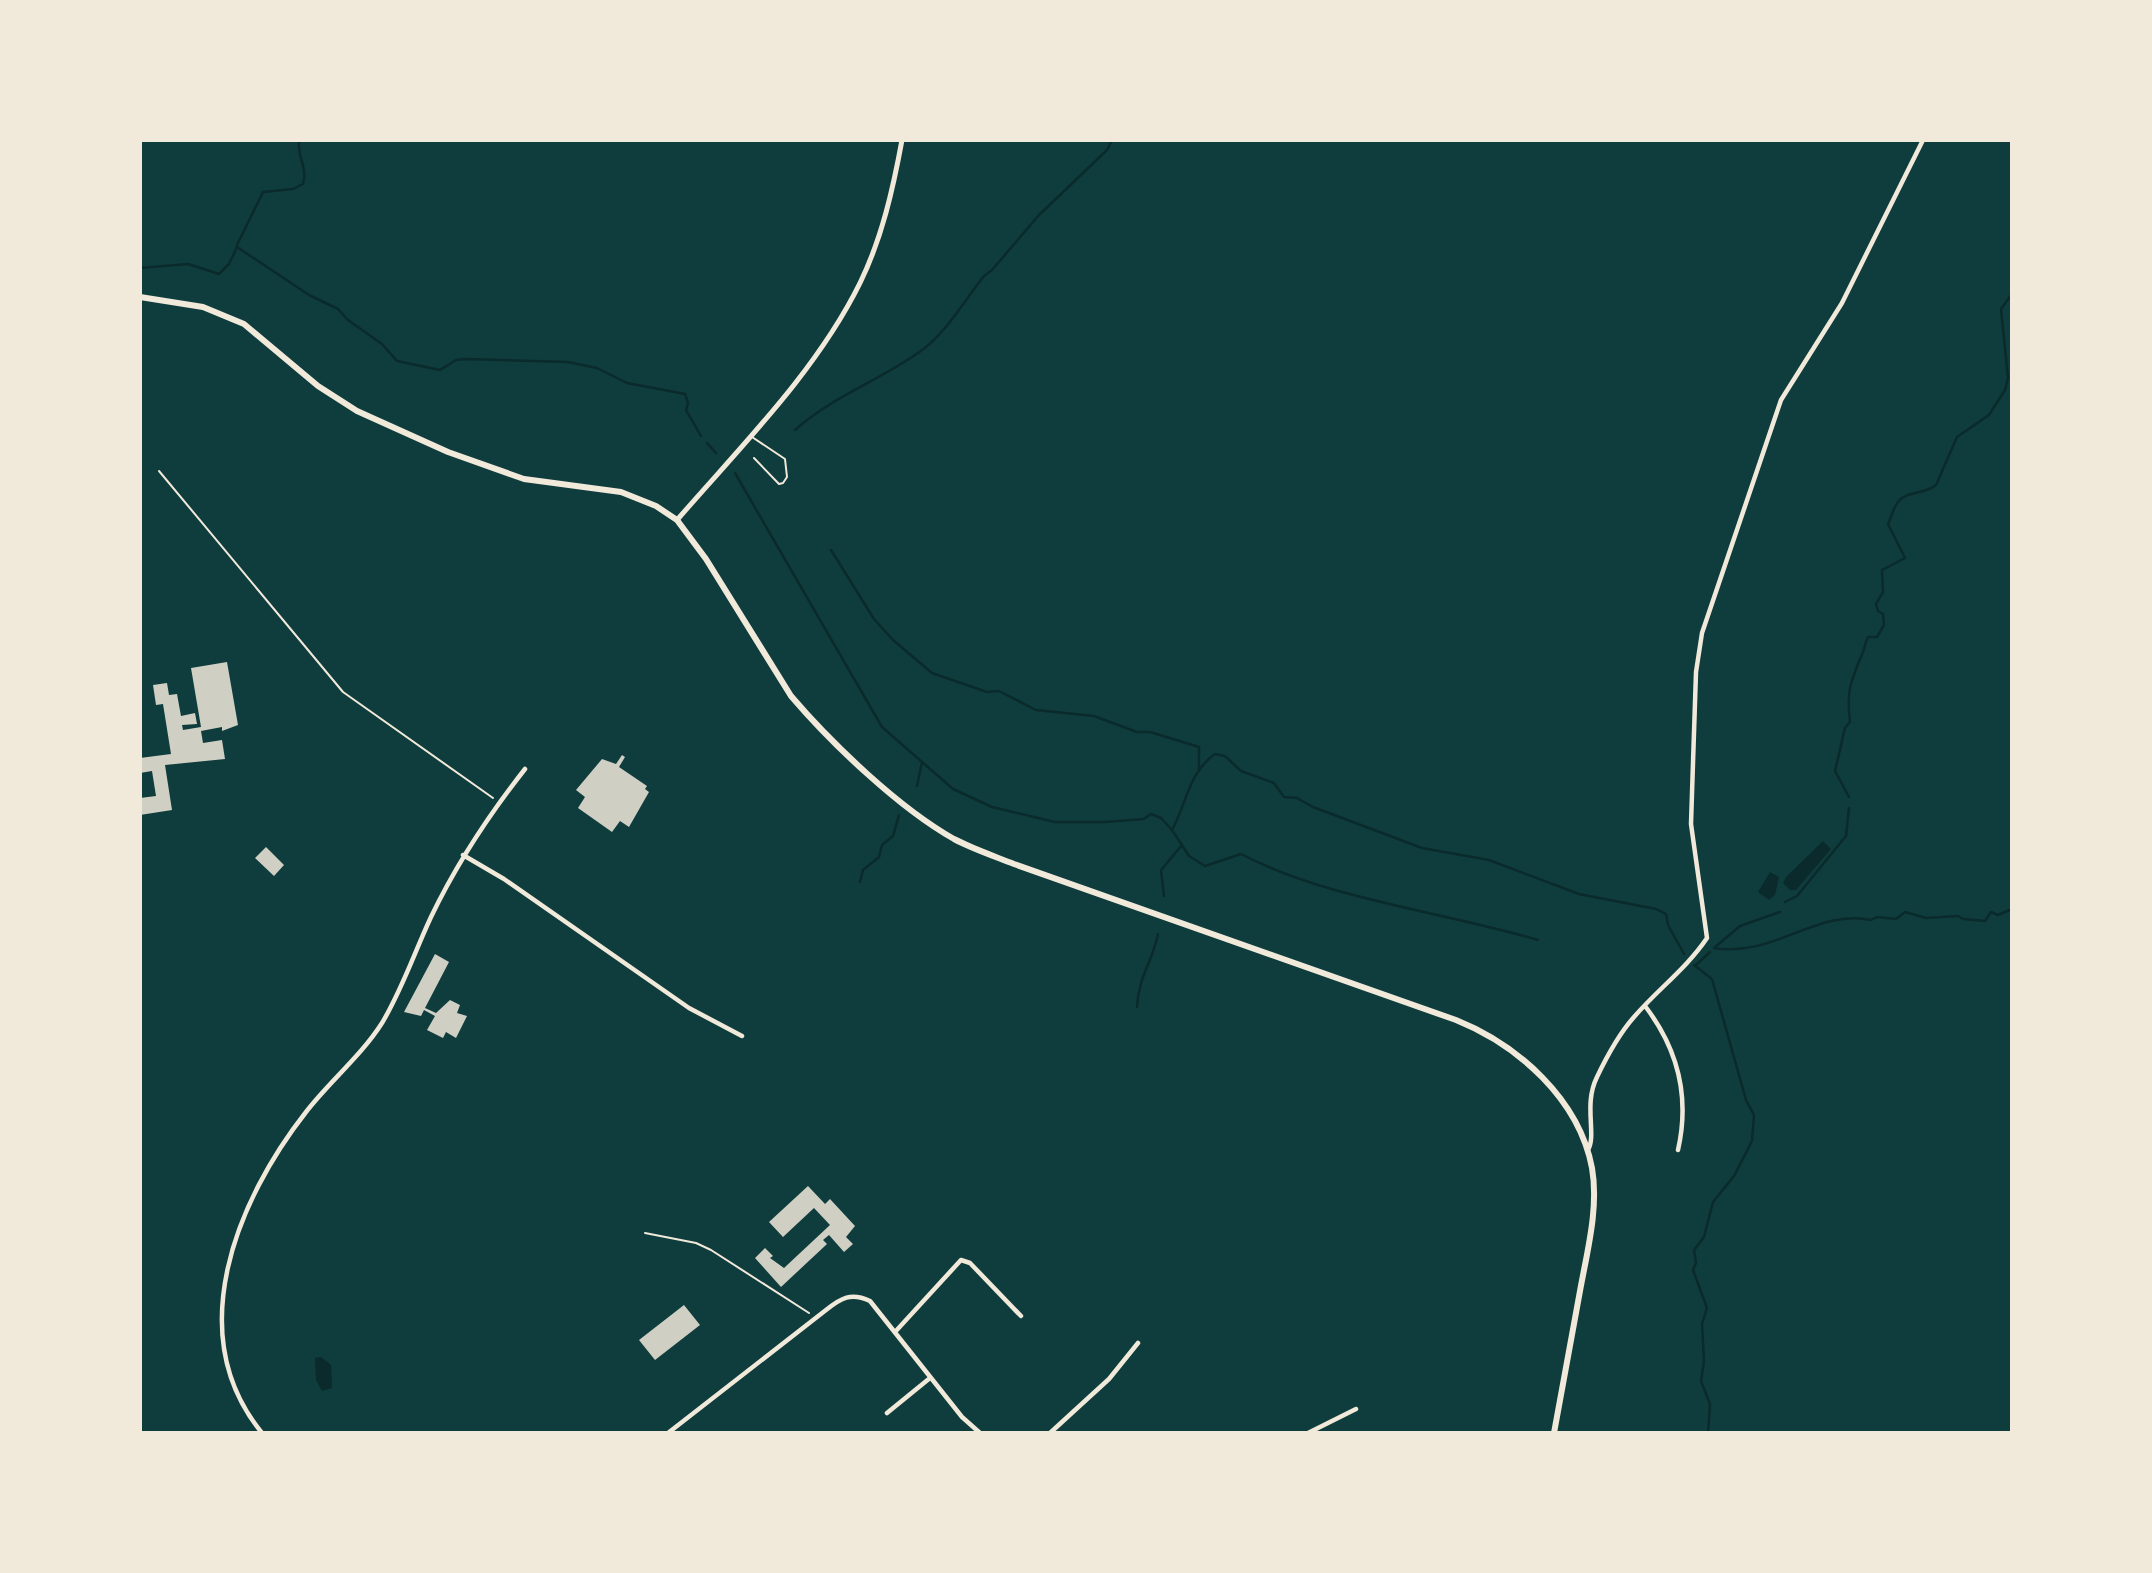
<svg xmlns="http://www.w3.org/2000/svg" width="2152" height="1573" viewBox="0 0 2152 1573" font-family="Merriweather,serif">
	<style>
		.water { fill: #0a2a2b }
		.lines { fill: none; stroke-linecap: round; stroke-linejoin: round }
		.stream { stroke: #0a2a2b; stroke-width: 2.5 }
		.building { fill: #cfcfc3 }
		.path { stroke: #f1e9da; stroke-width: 2 }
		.service { stroke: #f1e9da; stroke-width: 2 }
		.minor { stroke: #f1e9da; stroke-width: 4.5 }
		.tertiary { stroke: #f1e9da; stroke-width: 5 }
		.secondary { stroke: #f1e9da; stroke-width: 6 }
	</style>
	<rect width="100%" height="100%" fill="#0f3d3e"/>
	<path class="water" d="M1823,841L1831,849L1796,890H1790L1783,883L1786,877Z
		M1770,872L1779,877L1775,895L1769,900L1758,892Z
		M321,1357L331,1365L332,1388L322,1391L316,1380L315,1358Z"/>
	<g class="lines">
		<path class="stream" d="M237,245L263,192L293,189L303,184C308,168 297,157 299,140
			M140,268L188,264L219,274L229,264L237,247L309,295L338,309L348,320L382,344L397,361L440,370L456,360L464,359L568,362L597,368L627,383L685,394L688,403L686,410L701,436
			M795,430C832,397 878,381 918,353C946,334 963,302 984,276L992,270L1039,215L1107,150L1112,140
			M707,443L716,453
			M735,473L882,727L953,789L992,807L1055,822H1105L1144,819L1151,814L1161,818L1172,830C1187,803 1188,773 1215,754L1225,756L1241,771L1274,783L1284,797L1297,798L1313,807L1422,848L1489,860L1579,894L1656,909L1666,914L1668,925L1684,954
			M831,550L874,619L893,640L932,673L987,692L999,691L1036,710L1094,716L1137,732H1150L1199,747V769
			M917,786L922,762
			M1849,797L1835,771L1845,728L1850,722C1846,690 1851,681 1863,652C1865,647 1865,643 1868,637H1877L1884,625L1883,614L1878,611L1876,604L1883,592L1882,570L1905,558L1888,524C1891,517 1894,507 1898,502C1906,491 1926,494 1936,485L1957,437L1989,415L2005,390L2008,378L2001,309L2012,294
			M1172,830L1189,856L1205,866L1241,854C1327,899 1444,912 1538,940
			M860,882L863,870L879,857L882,845L893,836L899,815
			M1164,896L1161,870L1182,845
			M1785,902L1797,896L1846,836L1849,808
			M1714,948C1774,958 1817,908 1871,920L1877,917L1896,919L1905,912L1926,918L1958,916L1963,919L1985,921L1991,912L1998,915L2012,909
			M1714,948L1740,926L1780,912
			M1694,965L1712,979L1746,1100L1754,1115L1752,1141L1734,1176L1713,1202L1704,1237L1694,1250L1696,1263L1693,1270L1707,1308L1702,1324L1704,1361L1701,1381L1710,1404L1708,1433
			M1695,966L1710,952
			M1137,1007C1139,974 1152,964 1158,934"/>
	</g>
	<path class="building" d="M227,662L238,725L222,731V727L201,731L203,743L222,740L225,759L165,765L172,810L140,815V798L156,796L152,771L140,773V758L171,754L163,704L156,705L153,685L167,683L169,695L177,694L181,716L195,713L197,724L182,725L183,730L201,727L191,668Z
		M622,755L625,757L619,767L647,786L645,789L649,792L629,827L620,821L612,832L578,808L585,797L576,790L602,759L616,764Z
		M266,847L284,865L274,876L255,858Z
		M435,954L449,962L425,1008L436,1013L450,1000L460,1005L457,1013L467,1016L456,1038L446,1032L443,1038L427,1030L435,1016L424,1010L421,1016L404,1012Z
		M808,1186L825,1204L830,1199L855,1226L846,1237L853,1244L844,1252L829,1235L823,1240L827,1244L781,1287L755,1258L765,1248L773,1256L770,1258L784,1268L830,1225L814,1208L783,1237L769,1222Z
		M684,1305L700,1325L655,1360L639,1340Z"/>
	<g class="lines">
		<path class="path" d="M159,471L343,692L493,798
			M645,1233L696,1243L711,1250L809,1313"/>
		<path class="service" d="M752,437L785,459L787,477L783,483L779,484L754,458"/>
		<path class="minor" d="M463,855L504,879L689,1008L742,1036
			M1645,1006C1678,1049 1690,1097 1678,1150
			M1588,1150C1597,1134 1583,1105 1597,1077C1607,1056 1619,1034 1634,1017C1658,989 1686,969 1707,938L1691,824L1696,672L1702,633L1781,400L1842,303L1923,140
			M895,1332L961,1260L970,1263L1021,1316
			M887,1413L930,1378
			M262,1433C181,1334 237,1200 306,1112C330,1081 361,1056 382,1023C402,990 415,951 431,917C457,863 488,816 525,769
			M668,1433L826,1310C841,1298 851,1292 870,1301L962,1417L980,1433
			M1050,1433L1109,1379L1138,1343
			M1308,1433L1356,1409"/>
		<path class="tertiary" d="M677,520C741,446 816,372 860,283C882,238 893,189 902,140"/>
		<path class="secondary" d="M140,297L203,307L244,324L318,386L357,411L448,452L524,479L621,492L656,506L677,520L706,559L791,696C832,744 899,808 954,839C973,849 994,856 1014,864L1456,1020C1518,1045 1579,1099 1592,1168C1599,1208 1587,1252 1580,1291C1571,1338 1563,1386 1554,1433"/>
	</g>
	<rect width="2152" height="1573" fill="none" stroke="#f1e9da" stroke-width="284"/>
</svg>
